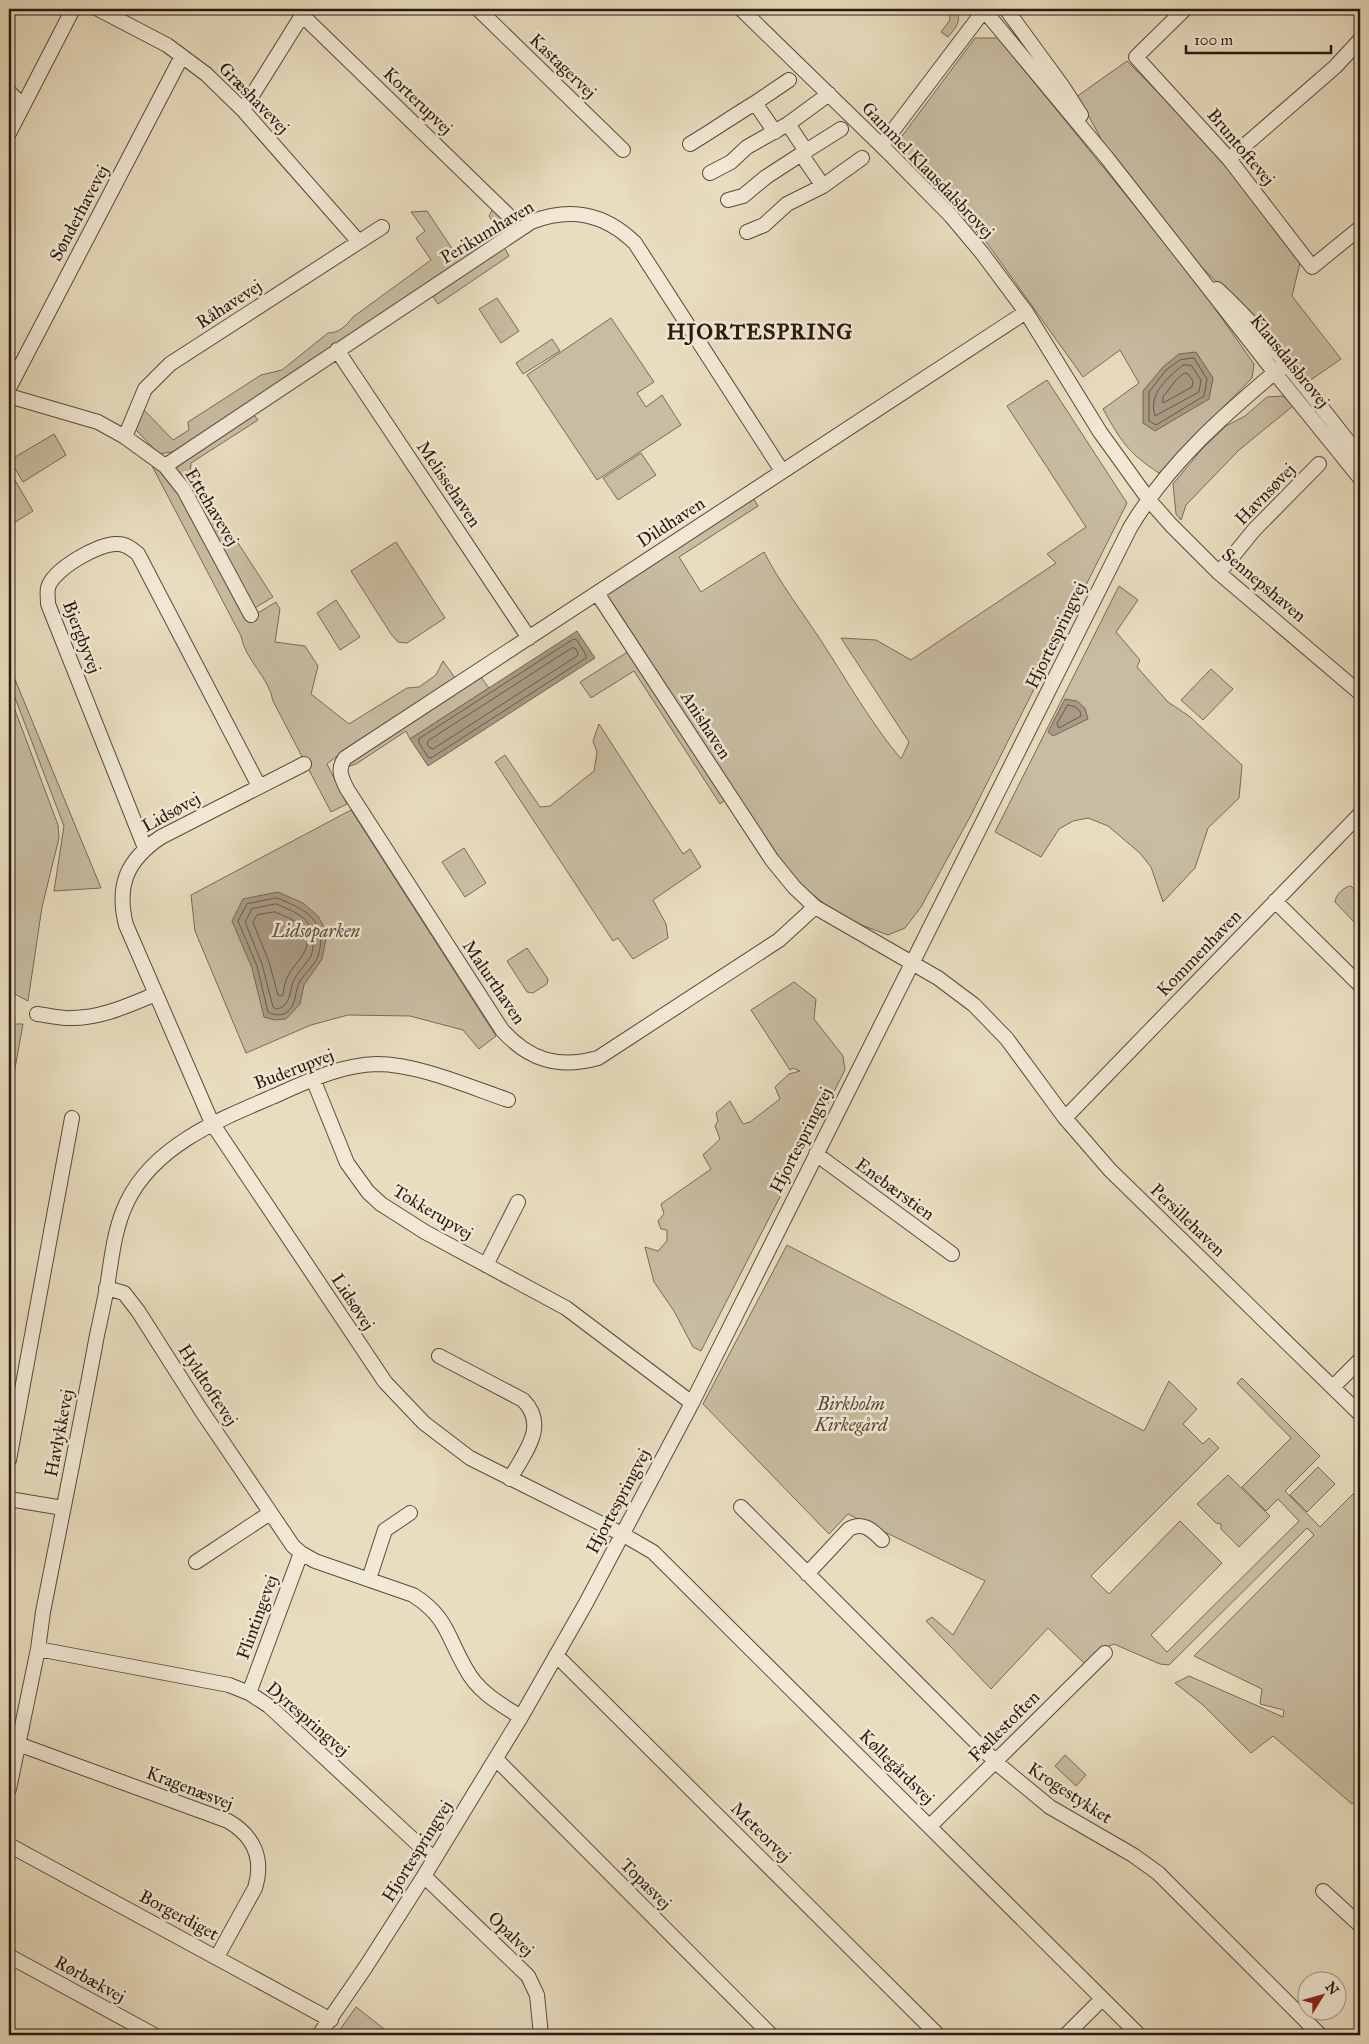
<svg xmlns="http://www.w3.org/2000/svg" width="1369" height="2044" viewBox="0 0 1369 2044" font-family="'IM FELL Great Primer',serif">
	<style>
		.green { fill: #c8bca1; stroke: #786a58 }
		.water { fill: #a89a84; stroke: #756656 }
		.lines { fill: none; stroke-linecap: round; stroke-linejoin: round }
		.shore { stroke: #685a4a; stroke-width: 1 }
		.minor-casing { stroke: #594a3c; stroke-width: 16 }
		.minor { stroke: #f1e9d5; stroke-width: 14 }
		.labels { text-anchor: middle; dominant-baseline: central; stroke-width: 5; stroke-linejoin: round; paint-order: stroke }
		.street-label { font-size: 18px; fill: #291910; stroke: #f1e9d5 }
		.park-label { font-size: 18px; font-style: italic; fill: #594a3c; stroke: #f1e9d5 }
		.district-label { font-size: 22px; font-weight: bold; letter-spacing: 1px; fill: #291910; stroke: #f1e9d5 }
	</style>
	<rect width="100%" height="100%" fill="#e9ddbf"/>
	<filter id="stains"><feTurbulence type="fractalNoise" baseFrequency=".004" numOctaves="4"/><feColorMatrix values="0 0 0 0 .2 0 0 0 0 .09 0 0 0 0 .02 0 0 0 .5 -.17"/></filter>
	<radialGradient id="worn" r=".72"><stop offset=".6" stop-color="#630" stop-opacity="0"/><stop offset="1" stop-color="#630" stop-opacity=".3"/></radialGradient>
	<path class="green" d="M946,9H956C962,22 956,27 948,37L941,32L950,20L949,12Z
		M975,38H998L1195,280L1254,364L1252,378L1159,473C1128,453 1121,441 1103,409L1139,383L1120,350L1083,377L987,243L900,148L899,140Z
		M1127,61L1210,145L1300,263L1292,296L1341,359L1309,381L1246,310L1194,260L1107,150L1086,111L1076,97Z
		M493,209L513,231L177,451L159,454L136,430L143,409L173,440L189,430L188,422L261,375L282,370L328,333C339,333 346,326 353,317L431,260L416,238L425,231L411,212L427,211L455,253L495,225L489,216Z
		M504,247L509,256L438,304L432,295Z
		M497,298L519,331L501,343L479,309Z
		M611,318L654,382L637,393L646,407L662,395L681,425L597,480L527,375Z
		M552,339L560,351L523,374L516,363Z
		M1047,380L1127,503L971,815L921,907L905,928L888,935L843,918L808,891L774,856L734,793L720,804L634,671L591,698L580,682L637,646L608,602L606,593L752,496L758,506L679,557L701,592L764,552C780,583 802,612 822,642C847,681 871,723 901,759L909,742L841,638L876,640L911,660L1056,563L1047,554L1086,527L1007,406Z
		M1283,396L1293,406L1239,450L1186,505L1181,520L1176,514L1173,484L1202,449L1226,426L1245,416L1267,397Z
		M251,411L258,420L191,463L190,475L203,489L273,597L253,609L172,465Z
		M54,434L66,455L23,482L10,460Z
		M641,453L656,475L618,500L603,478Z
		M150,462L162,470L180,491L250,618L276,602L280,609L275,642L305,646L318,666L311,694L349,724L407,688L419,687L436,675L443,661L455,678L473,666L489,688L410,739L406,731L356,764L344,768L337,756L327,764L347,804L331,812L273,701C269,677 245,660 241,636Z
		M9,470L33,511L9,526Z
		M396,542L445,618L407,643L398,642L391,634L351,571Z
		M1119,586L1138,600L1116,632L1140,660L1137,667L1168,702L1189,716L1242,765L1239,798L1208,828L1195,868L1163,902L1151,867L1140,853L1108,826L1088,818L1073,821L1059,829L1041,857L995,832Z
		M336,600L360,637L340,650L317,613Z
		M9,662L14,677L101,888L54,891L64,826L9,682Z
		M1211,669L1233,689L1203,720L1181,700Z
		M9,694L58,825L59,838L42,907L28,1001L9,991Z
		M599,724L683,854L690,849L701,867L653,900L666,924L668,938L633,959L618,938L613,941L495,762L505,755L540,807L550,806L594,771L597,752L593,741Z
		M351,810L496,1036L479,1049L463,1030L410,1016L348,1015L311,1025L246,1053L195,931L191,895Z
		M464,848L486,883L465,897L442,862Z
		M1351,886L1360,895V918L1355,923L1335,902C1335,895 1345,886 1351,886Z
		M527,948L548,979L547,984L533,993L527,992L507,961Z
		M794,982L816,999L814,1019L843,1056L845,1070L701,1351L693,1347L674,1311L654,1282L645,1247L658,1251L667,1241V1230L661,1229L658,1221L664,1214L661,1204L711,1169L703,1155L720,1139L715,1126L718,1121L716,1113L730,1101L743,1124L750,1122L780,1099L775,1087L789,1074L800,1071L793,1068L790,1070L751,1010Z
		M13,1024H23L9,1102V1043Z
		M787,1245L1144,1431L1169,1381L1197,1409L1183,1424L1203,1444L1209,1438L1219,1448L1091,1576L1109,1594L1180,1521L1222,1563L1151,1635L1167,1652L1299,1521L1278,1499L1266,1511L1242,1487L1291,1438L1237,1383L1242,1378L1320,1456L1285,1491L1320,1527L1360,1487V1796L1352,1804L1273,1736L1251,1753L1203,1705L1175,1683L1189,1676L1283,1717L1284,1710L1260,1704L1262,1689L1194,1656L1314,1535L1307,1528L1169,1665L1160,1664L1114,1644L1097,1651L1085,1664L1048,1628L991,1689L926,1621L932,1617L953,1635L985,1581L848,1514L829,1534L703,1404Z
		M1318,1467L1335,1484L1307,1512L1290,1495Z
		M1228,1475L1270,1516L1239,1547L1221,1529V1524L1216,1523L1197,1504Z
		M1065,1755L1086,1775L1076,1786L1055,1766Z
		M356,2007L392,2035H336Z"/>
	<path class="water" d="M1196,352L1213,378L1209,399L1155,431L1143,423V391L1163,367L1179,354Z
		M577,631L595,658L428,766L410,739Z
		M1065,699L1077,701L1085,708L1088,719L1053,736L1048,732Z
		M278,892L303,903L318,916L327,933L322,959L304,985L300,1004L286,1019L275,1020L264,1017L252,968L232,921L243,899Z"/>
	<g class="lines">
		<path class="shore" d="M1194,358L1207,379L1204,396L1156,425L1149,421V392L1166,370L1180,360Z
			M1183,365H1191L1201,380L1199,392L1155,416C1148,394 1167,378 1183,365Z
			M1185,373L1188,374L1193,381L1192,387L1163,403V397L1176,380Z
			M574,639L577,640L586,655V658L431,758L428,757L419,743V739Z
			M572,648H575L578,653L577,656L433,749L430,748L427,744L428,741Z
			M1068,705C1075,706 1081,709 1081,716L1059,728L1057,724Z
			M277,898C305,909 329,921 318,956C315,965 305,973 300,981C294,992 297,1009 283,1014C277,1016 272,1014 268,1012L257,966L238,921L247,904Z
			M276,904C296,912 317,920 313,945C313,949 312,953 311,956C306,964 300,970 295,978C289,988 292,1007 276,1009L273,1007L262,964L245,922L252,909Z
			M275,912C293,919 316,929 304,953C299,961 292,968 288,976C285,981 284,988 283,995L280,996L278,995L269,962L253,922L257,915Z"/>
		<g class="minor-casing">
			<path id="minor" d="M98,9L167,45L206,74L243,110L359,242
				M478,9L623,150
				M741,9L889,153L951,216L982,253L1026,312L1100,432L1149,500L1171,525L1219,573L1360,693
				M983,9L1107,158L1275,373L1360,478
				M1006,9L1063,87L1081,115
				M1185,9L1136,57L1229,159L1312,267L1360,228
				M302,15L508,215
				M9,92L23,106
				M755,103L789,80
				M243,110L306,9
				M9,133L73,9
				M690,144C712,131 733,116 755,103L775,132
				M882,145L985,9
				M806,151L841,129
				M1229,159L1335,67L1360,40
				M710,173L731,162L747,147L788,124L829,94
				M823,186L862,158
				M728,200L743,196L766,177L806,151L788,124
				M747,232L764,225L787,204L823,186L801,154
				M1217,289C1269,337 1311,395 1355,450L1360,460
				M337,350L529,638
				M9,388L182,56
				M9,396L98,422L125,437L165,466L184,490L251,615
				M125,437L145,389L170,364L382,227
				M165,466L531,222C571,207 604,213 635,243L782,471
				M1219,573L1254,530L1319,464
				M597,593L772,860L794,887L815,907L938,978L974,1005L1007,1039L1065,1118L1110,1170L1360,1414
				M304,764L161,837C127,860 116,885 126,925L212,1123L385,1382L424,1423L470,1458L622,1534L653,1552L1139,2035
				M145,848L48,604C48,599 47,592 48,588C52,570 100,542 118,544C126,544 132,549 138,554L259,786
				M1275,901L1360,985
				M815,907L779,940L598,1058C558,1069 529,1060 502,1030L347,789C341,777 337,769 345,758L1026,312
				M37,1014C48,1015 61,1019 72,1018C102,1018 129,1005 156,994
				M313,1079L347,1163L368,1192L381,1204L425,1232L566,1308L692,1403
				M1065,1118L1360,814
				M816,1154L952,1254
				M486,1265L518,1202
				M106,1288L124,1293L138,1311L201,1410L293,1546L301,1553L315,1561L413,1595C448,1617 447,1637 466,1669C478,1692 500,1704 521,1717
				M439,1356L523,1400C549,1426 524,1453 510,1479
				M1333,1387L1360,1360
				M9,1460L72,1118
				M9,1499L63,1508
				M741,1507L999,1765L1050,1807L1133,1855L1158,1873L1320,2035
				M196,1562L270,1513
				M807,1574L849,1529C863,1521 872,1530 882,1540
				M369,1579L385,1530L410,1513
				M38,1649L229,1685L249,1693L269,1706L434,1859
				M556,1655L938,2035
				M249,1693L301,1553
				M18,1744L228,1821C254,1836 264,1859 255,1888L217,1957
				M496,1759L771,2035
				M9,1789L38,1649L43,1612C61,1520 80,1428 97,1335C101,1317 105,1299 108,1281C112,1254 115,1227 127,1202C154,1146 218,1120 272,1097C306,1082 339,1065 377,1064C418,1064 470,1087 508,1100
				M930,1826L1105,1653
				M9,1845L331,2020
				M424,1876L528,1976L537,1995L541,2035
				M1323,1891L1360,1925
				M9,1956L154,2035
				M319,2035L365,1968L424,1876L521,1717L586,1603L692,1403L1130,528C1169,462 1227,412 1286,363
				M1066,2035L1102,1999"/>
		</g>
		<use href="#minor" class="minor"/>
	</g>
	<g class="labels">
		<g class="street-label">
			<text transform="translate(563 66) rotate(44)">Kastagervej</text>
			<text transform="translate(254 98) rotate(46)">Græshavevej</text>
			<text transform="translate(418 101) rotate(44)">Korterupvej</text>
			<text transform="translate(1241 147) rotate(50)">Bruntoftevej</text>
			<text transform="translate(928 170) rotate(46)">Gammel Klausdalsbrovej</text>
			<text transform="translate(79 213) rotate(-62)">Sønderhavevej</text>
			<text transform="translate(487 232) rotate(-31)">Perikumhaven</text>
			<text transform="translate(229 304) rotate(-33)">Råhavevej</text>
			<text transform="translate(1290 361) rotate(51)">Klausdalsbrovej</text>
			<text transform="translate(449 484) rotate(56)">Melissehaven</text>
			<text transform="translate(1265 494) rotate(-46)">Havnsøvej</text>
			<text transform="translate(212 507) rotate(59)">Ettehavevej</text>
			<text transform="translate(671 522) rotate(-33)">Dildhaven</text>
			<text transform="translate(1264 585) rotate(40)">Sennepshaven</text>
			<text transform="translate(1056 635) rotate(-64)">Hjortespringvej</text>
			<text transform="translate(82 637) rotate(69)">Bjergbyvej</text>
			<text transform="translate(706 725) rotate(57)">Anishaven</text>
			<text transform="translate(171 812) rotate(-29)">Lidsøvej</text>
			<text transform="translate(1199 953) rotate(-46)">Kommenhaven</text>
			<text transform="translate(494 982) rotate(56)">Malurthaven</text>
			<text transform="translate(294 1069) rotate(-21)">Buderupvej</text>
			<text transform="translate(801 1140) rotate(-63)">Hjortespringvej</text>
			<text transform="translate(895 1189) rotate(36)">Enebærstien</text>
			<text transform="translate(433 1212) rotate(31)">Tokkerupvej</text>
			<text transform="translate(1188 1220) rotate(44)">Persillehaven</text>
			<text transform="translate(353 1302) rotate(57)">Lidsøvej</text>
			<text transform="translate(208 1385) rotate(57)">Hyldtoftevej</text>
			<text transform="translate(59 1433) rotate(-79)">Havlykkevej</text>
			<text transform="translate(618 1501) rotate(-62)">Hjortespringvej</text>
			<text transform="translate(257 1617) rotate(-70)">Flintingevej</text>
			<text transform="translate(308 1719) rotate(41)">Dyrespringvej</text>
			<text transform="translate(1004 1726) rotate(-45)">Fællestoften</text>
			<text transform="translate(897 1767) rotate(45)">Køllegårdsvej</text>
			<text transform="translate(190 1788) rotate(21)">Kragenæsvej</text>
			<text transform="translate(1070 1793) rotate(33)">Krogestykket</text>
			<text transform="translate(761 1832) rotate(45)">Meteorvej</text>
			<text transform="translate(417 1851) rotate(-58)">Hjortespringvej</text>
			<text transform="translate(646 1884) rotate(45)">Topasvej</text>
			<text transform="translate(179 1915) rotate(28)">Borgerdiget</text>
			<text transform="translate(511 1934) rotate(44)">Opalvej</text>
			<text transform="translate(90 1979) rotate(29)">Rørbækvej</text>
		</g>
		<g class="park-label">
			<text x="316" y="931">Lidsøparken</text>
			<text x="851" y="1404">Birkholm<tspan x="851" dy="21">Kirkegård</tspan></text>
		</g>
		<g class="district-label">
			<text x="760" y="331">HJORTESPRING</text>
		</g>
	</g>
	<rect width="1369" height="2044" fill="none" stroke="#e9ddbf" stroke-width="30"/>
	<rect x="10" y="10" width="1349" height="2024" fill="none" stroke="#291910" stroke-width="2.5"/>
	<rect x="15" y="15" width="1339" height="2014" fill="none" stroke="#291910"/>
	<g transform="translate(1322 1996) rotate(53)"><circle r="24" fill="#f1e9d5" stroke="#a19686"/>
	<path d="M0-4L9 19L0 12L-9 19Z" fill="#8f2418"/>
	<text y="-8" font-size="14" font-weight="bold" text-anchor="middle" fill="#291910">N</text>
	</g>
	<path d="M1186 45v8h145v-8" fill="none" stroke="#291910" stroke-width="2.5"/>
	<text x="1194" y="45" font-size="15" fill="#291910" stroke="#f1e9d5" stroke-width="4" paint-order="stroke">100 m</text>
	<rect width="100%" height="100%" filter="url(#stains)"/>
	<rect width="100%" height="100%" fill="url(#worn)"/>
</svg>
